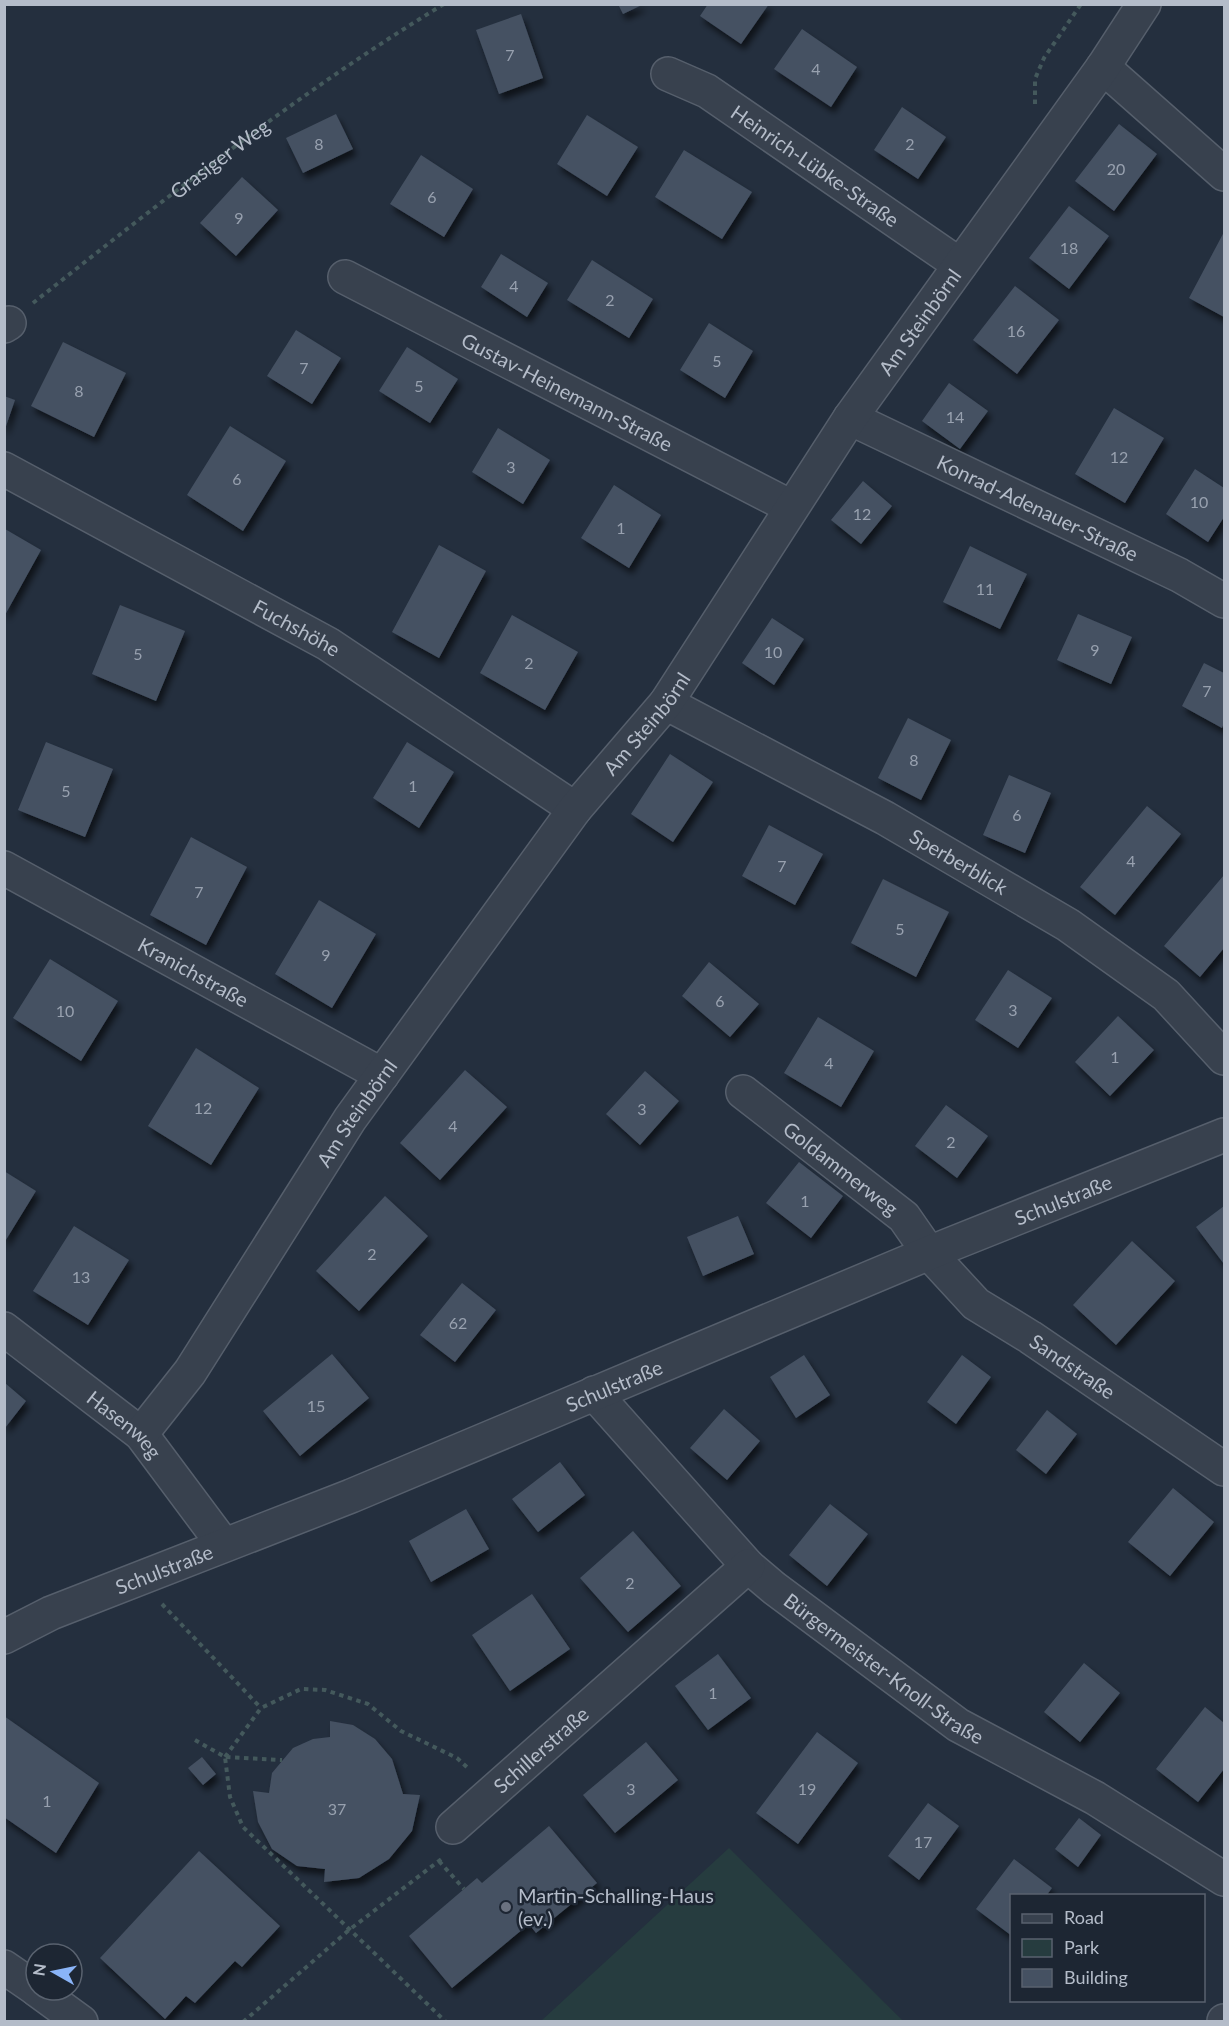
<svg xmlns="http://www.w3.org/2000/svg" width="1229" height="2026" viewBox="0 0 1229 2026" font-family="Lato,sans-serif">
	<style>
		.green { fill: #263c3f }
		.building { fill: #455162; filter: url(#shadow) }
		.lines { fill: none; stroke-linecap: round; stroke-linejoin: round }
		.minor-casing { stroke: #565f6c; stroke-width: 36 }
		.tertiary-casing { stroke: #565f6c; stroke-width: 36 }
		.path { stroke: #44595c; stroke-width: 4; stroke-dasharray: 4.5 4.5; stroke-linecap: butt }
		.minor { stroke: #38414e; stroke-width: 33 }
		.tertiary { stroke: #38414e; stroke-width: 33 }
		.worship-dot { fill: #6b7280; stroke: #1d2633; stroke-width: 2 }
		.labels { text-anchor: middle; dominant-baseline: central; stroke-width: 5; stroke-linejoin: round; paint-order: stroke }
		.number-label { font-size: 16px; fill: #98a1af }
		.street-label { font-size: 20px; fill: #b4bcc9; stroke: #1d2633 }
		.poi-label { font-size: 20px; fill: #b4bcc9; stroke: #1d2633; text-anchor: start }
	</style>
	<defs>
		<filter id="shadow"><feDropShadow dx="3.5" dy="6" stdDeviation="3" flood-color="#0009"/></filter>
	</defs>
	<rect width="100%" height="100%" fill="#242f3e"/>
	<path class="green" d="M729,1848L903,2021H541Z"/>
	<path class="building" d="M618,4H644L623,14Z
		M708,4H769L741,44L700,16Z
		M521,14L543,78L499,94L476,30Z
		M802,29L857,67L831,107L774,69Z
		M902,107L946,137L918,179L874,150Z
		M336,114L353,149L303,173L286,138Z
		M587,115L638,147L607,196L557,164Z
		M1119,124L1157,154L1114,211L1075,181Z
		M684,150L752,192L722,239L655,197Z
		M421,155L473,189L444,237L390,204Z
		M242,177L278,210L236,256L200,223Z
		M1069,206L1109,236L1069,289L1029,258Z
		M1224,232V317L1189,298Z
		M501,254L548,283L527,317L481,287Z
		M592,260L653,299L629,338L567,300Z
		M1015,286L1059,320L1017,374L973,340Z
		M709,323L753,351L725,398L680,370Z
		M296,330L341,358L312,404L267,376Z
		M63,342L126,373L94,437L31,406Z
		M407,347L458,379L430,423L379,391Z
		M949,383L988,411L960,449L922,421Z
		M4,396L15,400L5,429H4Z
		M1114,408L1164,438L1125,503L1075,474Z
		M230,426L286,461L243,531L187,495Z
		M498,428L550,460L523,504L472,472Z
		M1195,469L1224,488V517L1208,542L1166,514Z
		M863,481L892,506L861,544L831,520Z
		M614,485L661,515L629,568L581,538Z
		M5,529L41,550L5,615Z
		M439,545L486,571L439,658L392,632Z
		M970,546L1027,574L1000,629L943,602Z
		M120,605L185,631L156,701L92,674Z
		M1078,614L1132,637L1111,684L1057,660Z
		M512,615L578,652L545,710L480,673Z
		M772,618L804,639L774,685L742,663Z
		M1204,663L1224,673V723L1222,728L1182,706Z
		M908,718L951,740L921,800L878,778Z
		M46,742L113,769L85,837L18,810Z
		M407,742L454,772L419,828L373,798Z
		M670,754L713,782L673,842L631,814Z
		M1009,775L1051,793L1025,853L983,835Z
		M1147,806L1181,834L1115,915L1080,887Z
		M769,825L823,854L795,905L742,876Z
		M191,837L247,867L206,945L150,915Z
		M1224,875V948L1200,977L1164,946Z
		M883,879L949,912L916,977L851,943Z
		M319,900L376,934L332,1008L275,974Z
		M50,959L118,1001L81,1061L13,1018Z
		M709,962L759,1004L730,1037L682,996Z
		M1008,970L1052,998L1018,1048L975,1020Z
		M1118,1016L1154,1050L1110,1096L1075,1062Z
		M818,1017L874,1051L841,1107L784,1073Z
		M196,1048L259,1088L211,1165L148,1126Z
		M465,1070L507,1107L440,1180L400,1143Z
		M645,1071L679,1101L640,1145L606,1114Z
		M946,1105L988,1136L957,1178L915,1146Z
		M799,1162L843,1196L811,1238L766,1203Z
		M4,1171L36,1191L4,1243Z
		M385,1196L428,1236L359,1311L316,1271Z
		M1224,1206V1264L1196,1227Z
		M738,1216L754,1254L703,1276L687,1237Z
		M74,1226L129,1260L88,1325L33,1291Z
		M1132,1241L1175,1281L1116,1345L1073,1305Z
		M462,1283L496,1310L455,1362L420,1335Z
		M332,1354L369,1398L300,1456L263,1411Z
		M804,1355L830,1395L796,1418L770,1377Z
		M962,1355L991,1377L956,1424L927,1402Z
		M5,1383L26,1401L5,1428Z
		M724,1409L760,1441L727,1480L690,1448Z
		M1047,1410L1077,1434L1046,1474L1016,1450Z
		M560,1462L585,1495L538,1532L512,1499Z
		M1173,1488L1214,1522L1170,1576L1128,1542Z
		M830,1504L868,1534L827,1586L789,1555Z
		M466,1509L489,1549L431,1582L409,1541Z
		M633,1531L681,1586L628,1632L580,1578Z
		M532,1594L570,1649L510,1691L472,1635Z
		M718,1654L751,1698L708,1730L675,1686Z
		M1084,1663L1120,1693L1080,1742L1044,1712Z
		M1205,1707L1224,1723V1769L1198,1802L1156,1769Z
		M4,1716L99,1783L56,1853L4,1817Z
		M330,1721L353,1725L375,1739L392,1759L403,1794L420,1795L412,1831L389,1859L359,1878L324,1882L325,1869L297,1866L272,1849L258,1822L253,1791L269,1793L272,1773L293,1748L313,1739L330,1737Z
		M817,1732L858,1763L798,1844L756,1813Z
		M646,1742L678,1780L615,1833L583,1795Z
		M202,1757L216,1774L203,1785L188,1768Z
		M928,1803L959,1826L919,1880L888,1856Z
		M1079,1818L1101,1835L1078,1867L1055,1849Z
		M549,1826L597,1883L536,1933L529,1924L452,1988L409,1936L477,1878L482,1883Z
		M199,1851L280,1926L242,1967L235,1961L195,2003L186,1996L165,2019L100,1958Z
		M1014,1859L1052,1888L1046,1896H1012V1936L976,1909Z"/>
	<g class="lines">
		<g class="minor-casing">
			<g id="minor">
				<path d="M1103,67L1224,174"/>
				<path id="s2" d="M668,74L707,91L960,265"/>
				<path id="s3" d="M345,277L791,507"/>
				<path d="M4,326L9,323"/>
				<path id="s4" d="M850,418L1179,575L1224,601"/>
				<path id="s5" d="M4,469L328,644L575,809"/>
				<path id="s6" d="M666,703L885,818L1068,925L1166,995L1224,1058"/>
				<path id="s7" d="M4,868L382,1075"/>
				<path id="s8" d="M743,1092L904,1217L929,1253L976,1304L1030,1337L1224,1469"/>
				<path id="s9" d="M4,1329L141,1434L223,1544"/>
				<path id="s10" d="M594,1393L748,1566L774,1588L958,1725L1095,1798L1224,1879"/>
				<path id="s11" d="M141,1434L190,1372L350,1119L575,809L666,703L850,418L1103,67L1144,4"/>
				<path id="s12" d="M453,1827L748,1566"/>
				<path d="M4,1967L36,1989"/>
				<path d="M37,1990L81,2022"/>
				<path d="M1224,2022V2021"/>
			</g>
		</g>
		<g class="tertiary-casing">
			<g id="tertiary">
				<path id="s13" d="M4,1637L51,1613L351,1496L929,1253L1224,1135"/>
			</g>
		</g>
		<g class="path">
			<path d="M1035,104V79L1044,58L1081,4"/>
			<path id="s1" d="M33,303C166,198 299,92 444,4"/>
			<path d="M162,1604L261,1708"/>
			<path d="M195,1740L225,1757L230,1797L243,1827L446,2022"/>
			<path d="M225,1757L261,1708L301,1689L325,1690L368,1704L401,1731L457,1758L470,1770"/>
			<path d="M226,1757L282,1760"/>
			<path d="M439,1861L464,1889"/>
			<path d="M243,2022L349,1930L444,1857"/>
		</g>
		<use href="#minor" class="minor"/>
		<use href="#tertiary" class="tertiary"/>
	</g>
	<circle class="worship-dot" cx="506" cy="1907" r="6"/>
	<g class="labels">
		<g class="number-label">
			<text x="510" y="54">7</text>
			<text x="816" y="68">4</text>
			<text x="319" y="143">8</text>
			<text x="910" y="143">2</text>
			<text x="1116" y="168">20</text>
			<text x="432" y="196">6</text>
			<text x="239" y="217">9</text>
			<text x="1069" y="247">18</text>
			<text x="514" y="285">4</text>
			<text x="610" y="299">2</text>
			<text x="1016" y="330">16</text>
			<text x="717" y="360">5</text>
			<text x="304" y="367">7</text>
			<text x="419" y="385">5</text>
			<text x="79" y="390">8</text>
			<text x="955" y="416">14</text>
			<text x="1119" y="456">12</text>
			<text x="511" y="466">3</text>
			<text x="237" y="478">6</text>
			<text x="1199" y="501">10</text>
			<text x="862" y="513">12</text>
			<text x="621" y="527">1</text>
			<text x="985" y="588">11</text>
			<text x="1095" y="649">9</text>
			<text x="773" y="651">10</text>
			<text x="138" y="653">5</text>
			<text x="529" y="662">2</text>
			<text x="1207" y="690">7</text>
			<text x="914" y="759">8</text>
			<text x="413" y="785">1</text>
			<text x="66" y="790">5</text>
			<text x="1017" y="814">6</text>
			<text x="1131" y="860">4</text>
			<text x="782" y="865">7</text>
			<text x="199" y="891">7</text>
			<text x="900" y="928">5</text>
			<text x="326" y="954">9</text>
			<text x="720" y="1000">6</text>
			<text x="1013" y="1009">3</text>
			<text x="65" y="1010">10</text>
			<text x="1115" y="1056">1</text>
			<text x="829" y="1062">4</text>
			<text x="203" y="1107">12</text>
			<text x="642" y="1108">3</text>
			<text x="453" y="1125">4</text>
			<text x="951" y="1141">2</text>
			<text x="805" y="1200">1</text>
			<text x="372" y="1253">2</text>
			<text x="81" y="1276">13</text>
			<text x="458" y="1322">62</text>
			<text x="316" y="1405">15</text>
			<text x="630" y="1582">2</text>
			<text x="713" y="1692">1</text>
			<text x="631" y="1788">3</text>
			<text x="807" y="1788">19</text>
			<text x="47" y="1800">1</text>
			<text x="337" y="1808">37</text>
			<text x="923" y="1841">17</text>
		</g>
		<g class="street-label">
			<text stroke="none"><textPath href="#s1" startOffset="236">Grasiger Weg</textPath></text>
			<text stroke="none"><textPath href="#s2" startOffset="174">Heinrich-Lübke-Straße</textPath></text>
			<text stroke="none"><textPath href="#s11" startOffset="1359">Am Steinbörnl</textPath></text>
			<text stroke="none"><textPath href="#s3" startOffset="250">Gustav-Heinemann-Straße</textPath></text>
			<text stroke="none"><textPath href="#s4" startOffset="208">Konrad-Adenauer-Straße</textPath></text>
			<text stroke="none"><textPath href="#s5" startOffset="333">Fuchshöhe</textPath></text>
			<text stroke="none"><textPath href="#s11" startOffset="873">Am Steinbörnl</textPath></text>
			<text stroke="none"><textPath href="#s6" startOffset="333">Sperberblick</textPath></text>
			<text stroke="none"><textPath href="#s7" startOffset="216">Kranichstraße</textPath></text>
			<text stroke="none"><textPath href="#s11" startOffset="387">Am Steinbörnl</textPath></text>
			<text stroke="none"><textPath href="#s8" startOffset="124">Goldammerweg</textPath></text>
			<text stroke="none"><textPath href="#s13" startOffset="1146">Schulstraße</textPath></text>
			<text stroke="none"><textPath href="#s8" startOffset="432">Sandstraße</textPath></text>
			<text stroke="none"><textPath href="#s13" startOffset="660">Schulstraße</textPath></text>
			<text stroke="none"><textPath href="#s9" startOffset="154">Hasenweg</textPath></text>
			<text stroke="none"><textPath href="#s13" startOffset="174">Schulstraße</textPath></text>
			<text stroke="none"><textPath href="#s10" startOffset="402">Bürgermeister-Knoll-Straße</textPath></text>
			<text stroke="none"><textPath href="#s12" startOffset="117">Schillerstraße</textPath></text>
		</g>
		<g class="poi-label">
			<text x="518" y="1895">Martin-Schalling-Haus<tspan x="518" dy="23">(ev.)</tspan></text>
		</g>
	</g>
	<rect width="1229" height="2026" fill="none" stroke="#b4bcc9" stroke-width="12"/>
	<rect x="1010" y="1894" width="195" height="108" fill="#1d2633" stroke="#59626f" stroke-width="1.5"/>
	<rect x="1022" y="1914" width="30" height="9" fill="#38414e" stroke="#59626f" stroke-width="1.5"/>
	<text x="1064" y="1924" font-size="18" fill="#b4bcc9">Road</text>
	<rect x="1022" y="1939" width="30" height="18" fill="#263c3f" stroke="#59626f" stroke-width="1.5"/>
	<text x="1064" y="1954" font-size="18" fill="#b4bcc9">Park</text>
	<rect x="1022" y="1969" width="30" height="18" fill="#455162" stroke="#59626f" stroke-width="1.5"/>
	<text x="1064" y="1984" font-size="18" fill="#b4bcc9">Building</text>
	<g transform="translate(54 1972) rotate(279)"><circle r="28" fill="#1d2633" stroke="#59626f" stroke-width="1.5"/>
	<path d="M0-4.5L10 22L0 15L-10 22Z" fill="#8ab4f8"/>
	<text y="-9" font-size="16" font-weight="bold" text-anchor="middle" fill="#b4bcc9">N</text>
	</g>
</svg>
